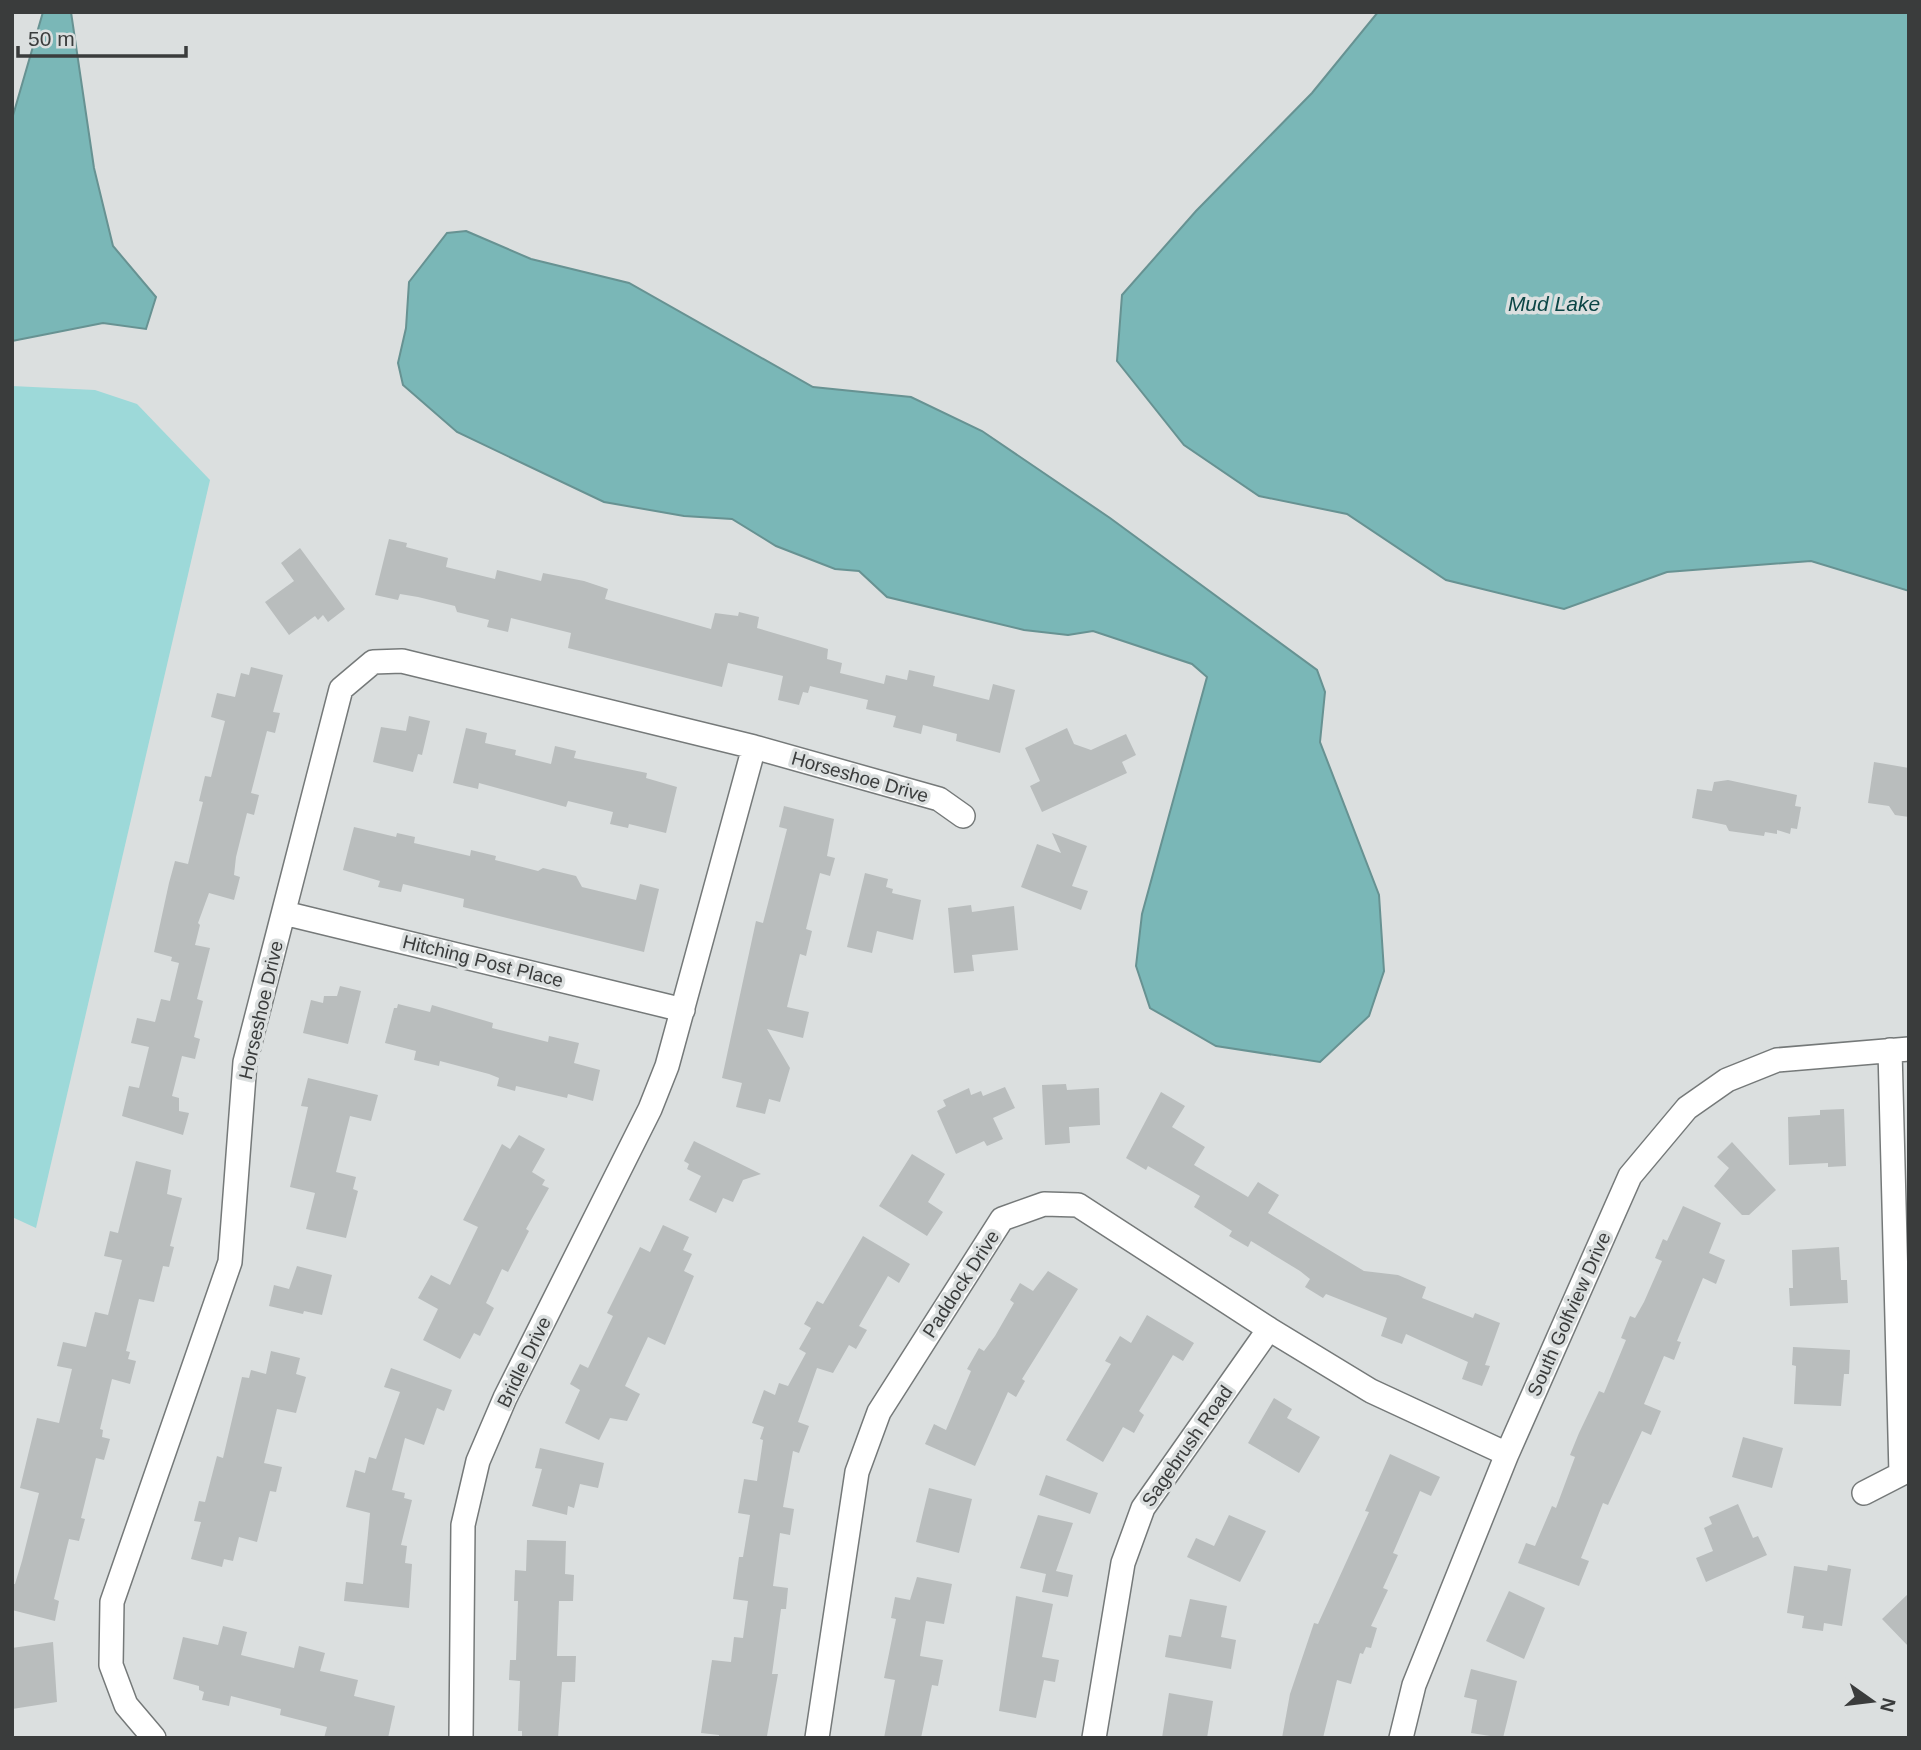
<svg xmlns="http://www.w3.org/2000/svg" width="1921" height="1750" viewBox="0 0 1921 1750" font-family="Helvetica,sans-serif">
	<style>
		.green { fill: #9dd9d9 }
		.water { fill: #7ab7b7; stroke: #679292; stroke-width: 2 }
		.building { fill: #b9bdbd }
		.lines { fill: none; stroke-linecap: round; stroke-linejoin: round }
		.minor-casing { stroke: #757979; stroke-width: 26 }
		.minor { stroke: #fff; stroke-width: 23 }
		.labels { text-anchor: middle; dominant-baseline: central; stroke-width: 7; stroke-linejoin: round; paint-order: stroke }
		.street-label { font-size: 19px; fill: #3a3c3c; stroke: #dbdfdf }
		.water-label { font-size: 21px; font-style: italic; fill: #0b4545; stroke: #dbdfdf }
	</style>
	<rect width="100%" height="100%" fill="#dbdfdf"/>
	<path class="green" d="M12,386L95,390L137,404L210,480L36,1228L12,1217Z"/>
	<path class="water" d="M43,12H71L94,168L113,246L156,297L146,329L103,323L12,341V119Z
		M1378,12H1909V591L1811,561L1667,572L1564,609L1446,580L1347,514L1259,496L1184,445L1117,361L1122,295L1196,211L1312,93Z
		M466,231L531,259L629,283L813,387L911,397L982,431L1110,518L1317,670L1325,692L1320,742L1379,895L1384,971L1369,1016L1320,1062L1216,1046L1150,1008L1136,966L1142,914L1207,677L1192,664L1093,631L1068,635L1024,630L887,597L859,571L835,569L776,546L732,519L684,516L604,502L457,432L403,385L398,363L406,328L409,282L447,233Z"/>
	<path class="building" d="M389,539L407,543L406,547L448,558L446,567L495,579L497,570L541,581L543,573L584,581L608,589L605,599L711,629L715,613L738,616L739,612L759,617L757,628L828,649L827,659L842,663L840,673L884,684L886,675L907,680L909,670L935,676L933,686L989,700L993,684L1015,690L1000,753L956,741L957,734L923,725L921,734L893,727L896,716L866,709L868,700L810,686L808,693L803,692L799,705L778,700L783,676L728,663L722,687L568,648L571,633L511,618L508,632L487,627L489,620L457,612L455,606L418,597L400,594L398,600L375,595Z
		M300,548L345,609L328,622L323,615L318,620L315,616L289,635L265,602L294,581L281,563Z
		M251,667L283,675L273,712L280,713L275,733L267,731L251,793L259,795L254,815L247,813L236,857L234,875L240,877L234,900L209,893L198,923L200,925L195,945L210,948L197,999L203,1001L194,1037L200,1039L195,1059L182,1056L172,1096L179,1098V1111L189,1113L183,1135L122,1116L129,1086L139,1088L149,1047L131,1043L137,1018L155,1022L161,999L170,1001L179,963L171,961L172,957L154,952L169,883L175,861L188,864L203,802L199,801L205,776L211,777L225,721L211,717L217,693L235,697L241,673L249,675Z
		M409,716L430,721L422,755L418,754L413,772L373,762L381,727L406,731Z
		M466,728L487,733L485,743L516,750L515,755L551,764L555,746L576,751L574,758L647,773L646,778L677,787L666,833L629,824L628,828L610,824L613,812L568,801L566,807L479,783L478,789L453,783Z
		M1067,728L1074,744L1091,750L1126,734L1136,755L1122,762L1127,773L1042,812L1030,786L1040,781L1025,748Z
		M1874,762L1909,768V817L1895,815L1889,806L1868,803Z
		M1728,780L1797,795L1795,806L1801,807L1797,829L1791,828L1790,834L1777,830V834L1765,832L1764,836L1729,831L1726,825L1692,818L1697,789L1712,791L1714,782Z
		M784,806L834,819L827,856L835,858L830,876L820,873L806,929L812,931L806,956L800,954L787,1007L809,1012L803,1038L767,1029L790,1068L780,1102L769,1099L765,1114L736,1107L742,1083L722,1078L756,921L763,923L787,829L779,827Z
		M354,827L396,837L397,833L415,837L414,843L470,856L471,850L496,856L495,860L538,871L543,868L576,876L582,887L636,900L640,884L659,889L644,952L463,907L464,899L403,884L401,892L378,887L380,881L343,870Z
		M1052,833L1087,846L1072,886L1088,891L1081,910L1021,887L1037,844L1061,853Z
		M865,873L888,879L886,887L893,889L892,893L921,900L913,940L877,931L872,953L847,947Z
		M971,905L972,912L1014,906L1018,950L972,955L974,971L954,973L948,908Z
		M340,986L361,991L348,1044L303,1033L311,1000L323,1003L324,996H337Z
		M398,1004L430,1012L432,1005L493,1023L492,1028L548,1042L549,1036L579,1043L574,1063L600,1070L593,1101L568,1094L567,1098L516,1086L515,1091L497,1086L499,1078L489,1074L440,1061L439,1066L414,1060L416,1051L385,1043L394,1008H397Z
		M308,1078L378,1095L371,1121L350,1116L336,1172L356,1177L353,1189L358,1191L346,1238L306,1229L315,1193L290,1187L308,1107L301,1106Z
		M1066,1084L1067,1090L1099,1088L1100,1125L1069,1127L1070,1143L1045,1145L1042,1085Z
		M1005,1087L1015,1108L993,1118L1003,1139L987,1146L984,1141L956,1154L937,1111L946,1106L943,1100L969,1088L971,1095L981,1091L983,1096Z
		M1161,1092L1185,1106L1172,1127L1205,1147L1194,1165L1248,1197L1258,1182L1279,1195L1268,1213L1364,1271L1398,1275L1426,1287L1422,1298L1473,1318L1475,1313L1500,1323L1485,1365L1490,1366L1482,1386L1462,1379L1468,1362L1406,1334L1402,1344L1381,1336L1387,1318L1326,1294L1323,1298L1305,1287L1310,1279L1300,1271L1251,1241L1248,1247L1229,1236L1232,1231L1194,1207L1200,1196L1148,1166L1146,1170L1126,1158Z
		M1844,1109L1846,1166L1828,1167V1163L1789,1165L1788,1117L1820,1115V1110Z
		M519,1135L545,1149L532,1172L545,1180L542,1185L549,1188L526,1229L529,1231L508,1272L502,1269L486,1303L494,1308L480,1336L474,1333L460,1359L423,1340L438,1309L418,1298L431,1275L450,1285L478,1227L463,1220L502,1144L510,1149Z
		M694,1141L761,1174L743,1180L733,1202L723,1198L716,1213L689,1200L701,1176L687,1169L689,1164L684,1161Z
		M1732,1142L1776,1190L1749,1215H1742L1714,1186L1729,1168L1717,1157Z
		M912,1154L945,1174L928,1202L943,1212L927,1236L879,1206Z
		M136,1161L171,1170L167,1194L182,1198L170,1246L174,1247L169,1267L163,1266L154,1302L139,1299L126,1351L130,1352L128,1359L136,1361L130,1384L112,1379L100,1429L103,1430L102,1437L110,1439L104,1460L96,1458L81,1518L85,1519L79,1541L69,1539L54,1599L59,1601L55,1621L12,1610V1584H15L22,1561L39,1493L20,1488L37,1418L59,1423L72,1369L57,1366L63,1342L86,1347L95,1312L108,1315L122,1260L104,1256L110,1231L118,1233Z
		M1683,1206L1721,1223L1709,1253L1725,1260L1716,1284L1703,1278L1677,1341L1681,1342L1674,1360L1664,1356L1644,1404L1661,1411L1651,1435L1642,1431L1608,1505L1603,1503L1581,1558L1589,1561L1579,1586L1518,1563L1526,1543L1535,1546L1552,1506L1556,1508L1575,1457L1570,1455L1579,1433L1599,1391L1604,1393L1626,1340L1621,1338L1630,1316L1635,1318L1644,1302L1662,1261L1655,1258L1663,1239L1667,1241Z
		M663,1225L689,1237L683,1250L692,1254L684,1271L694,1276L665,1345L648,1337L625,1386L640,1394L627,1421L610,1418L599,1440L565,1423L580,1390L570,1384L580,1364L588,1368L613,1316L607,1313L640,1247L650,1252Z
		M863,1236L910,1264L899,1283L888,1276L859,1326L867,1330L856,1349L849,1345L833,1373L817,1368L798,1422L809,1426L799,1453L793,1451L783,1507L794,1509L790,1535L780,1533L773,1586L788,1588L786,1609H781L772,1674H778L767,1736L719,1738V1735L701,1733L712,1660L731,1662L734,1637L743,1638L748,1601L733,1599L739,1557H743L750,1515L738,1513L744,1479L757,1481L763,1440L760,1439L764,1427L752,1423L764,1390L775,1395L779,1383L788,1386L806,1353L799,1349L811,1328L804,1324L817,1301L823,1304Z
		M1839,1247L1841,1280H1847L1848,1303L1790,1306L1789,1288H1793L1792,1250Z
		M297,1266L332,1275L322,1315L304,1311L303,1314L269,1306L274,1285L289,1289Z
		M1048,1271L1078,1289L1022,1379L1025,1381L1016,1397L1008,1392L975,1466L925,1444L934,1424L946,1430L971,1371L967,1369L979,1348L984,1351L995,1336L1014,1303L1010,1300L1020,1283L1033,1291Z
		M1147,1315L1194,1343L1183,1361L1173,1355L1139,1411L1144,1415L1134,1433L1123,1427L1103,1462L1066,1440L1111,1364L1105,1361L1120,1336L1131,1343Z
		M1793,1347L1850,1350L1849,1374H1844L1841,1406L1794,1404L1796,1366L1792,1365Z
		M271,1351L300,1358L296,1374L306,1377L296,1413L277,1409L264,1463L282,1467L276,1492L270,1491L257,1542L239,1537L233,1561L224,1559L222,1567L191,1559L201,1522L194,1521L199,1501L205,1502L217,1456L223,1458L242,1377L249,1378L251,1370L266,1374Z
		M391,1368L452,1390L444,1411L437,1408L424,1445L405,1438L392,1490L405,1493L404,1498L412,1500L401,1545L407,1546L405,1563L412,1564L409,1608L344,1601L346,1582L363,1584L370,1513L346,1507L355,1470L365,1473L369,1457L376,1459L400,1392L384,1387Z
		M1274,1398L1292,1409L1287,1418L1320,1437L1299,1473L1248,1443Z
		M1743,1437L1783,1448L1772,1488L1732,1477Z
		M540,1448L604,1463L598,1488L580,1484L574,1508L568,1506L567,1515L532,1506L542,1469L535,1468Z
		M1390,1454L1440,1477L1431,1496L1420,1491L1393,1553L1398,1555L1383,1588L1388,1590L1371,1626L1377,1628L1371,1648L1366,1647L1363,1654L1360,1653L1351,1684L1337,1680L1323,1738H1282L1290,1694L1314,1623L1318,1624L1369,1512L1365,1511Z
		M1046,1475L1098,1493L1090,1514L1039,1495Z
		M929,1488L972,1499L959,1553L916,1542Z
		M1738,1504L1753,1538L1758,1536L1767,1555L1706,1582L1696,1558L1713,1551L1704,1528L1712,1524L1709,1517Z
		M1038,1515L1073,1523L1056,1571L1073,1575L1068,1597L1042,1592L1046,1574L1020,1568Z
		M1229,1515L1266,1531L1240,1582L1187,1557L1196,1538L1214,1546Z
		M527,1540L566,1541L565,1574L574,1575L573,1601H559L557,1656H576L575,1682H562L558,1738H522V1731H518L520,1681L509,1680L510,1660H516L518,1601H514L515,1570L526,1571Z
		M1828,1565L1851,1569L1842,1626L1824,1623L1823,1631L1802,1628L1804,1616L1787,1613L1794,1566L1827,1571Z
		M917,1577L952,1584L944,1624L926,1621L920,1656L943,1660L938,1686L932,1685L921,1738H884L895,1680L884,1678L896,1619L891,1618L895,1597L910,1600Z
		M1509,1591L1545,1608L1524,1659L1486,1641Z
		M1909,1593V1647L1882,1619Z
		M1016,1596L1053,1604L1042,1657L1059,1660L1055,1682L1044,1680L1036,1718L999,1711Z
		M1190,1599L1227,1606L1221,1637L1236,1640L1231,1669L1165,1657L1169,1635L1181,1637Z
		M223,1626L247,1632L241,1655L294,1668L299,1646L325,1653L320,1671L358,1680L354,1696L395,1706L388,1738H324L327,1727L280,1715L281,1709L231,1696L229,1706L202,1700L204,1692L199,1690V1686L173,1679L183,1637L218,1645Z
		M53,1642L57,1702L12,1709V1648Z
		M1471,1669L1517,1681L1503,1738L1471,1733L1477,1700L1464,1697Z
		M1169,1693L1213,1701L1207,1738H1162Z"/>
	<g class="lines">
		<g class="minor-casing">
			<path id="minor" d="M284,913L683,1010
				M1864,1493L1901,1474L1890,1050
				M154,1738L126,1705L111,1665L112,1602L230,1262L245,1062L341,689L373,662L402,661L754,747L939,799L963,816
				M461,1738L463,1525L478,1461L505,1398L650,1109L667,1066L754,747
				M817,1738L857,1472L879,1412L1002,1219L1044,1204L1078,1205L1269,1329L1371,1391L1507,1454
				M1094,1738L1123,1563L1143,1508L1269,1329
				M1401,1738L1414,1685L1507,1454L1630,1176L1687,1108L1727,1080L1777,1060L1909,1049"/>
		</g>
		<use href="#minor" class="minor"/>
	</g>
	<g class="labels">
		<g class="street-label">
			<text transform="translate(860 777) rotate(16)">Horseshoe Drive</text>
			<text transform="translate(483 961) rotate(14)">Hitching Post Place</text>
			<text transform="translate(261 1010) rotate(-77)">Horseshoe Drive</text>
			<text transform="translate(961 1284) rotate(-57)">Paddock Drive</text>
			<text transform="translate(1569 1314) rotate(-66)">South Golfview Drive</text>
			<text transform="translate(524 1362) rotate(-64)">Bridle Drive</text>
			<text transform="translate(1187 1446) rotate(-55)">Sagebrush Road</text>
		</g>
		<g class="water-label">
			<text x="1554" y="303">Mud Lake</text>
		</g>
	</g>
	<rect width="1921" height="1750" fill="none" stroke="#3a3c3c" stroke-width="28"/>
	<g transform="translate(1872 1701) rotate(104)" stroke="#dbdfdf" stroke-width="5" paint-order="stroke">
	<path d="M0-5L12 26L0 18L-12 26Z" fill="#3a3c3c"/>
	<text y="-10" font-size="19" font-weight="bold" text-anchor="middle" fill="#3a3c3c">N</text>
	</g>
	<path d="M18 46v10h168v-10" fill="none" stroke="#3a3c3c" stroke-width="3.5"/>
	<text x="28" y="46" font-size="21" fill="#3a3c3c" stroke="#dbdfdf" stroke-width="5" paint-order="stroke">50 m</text>
</svg>
